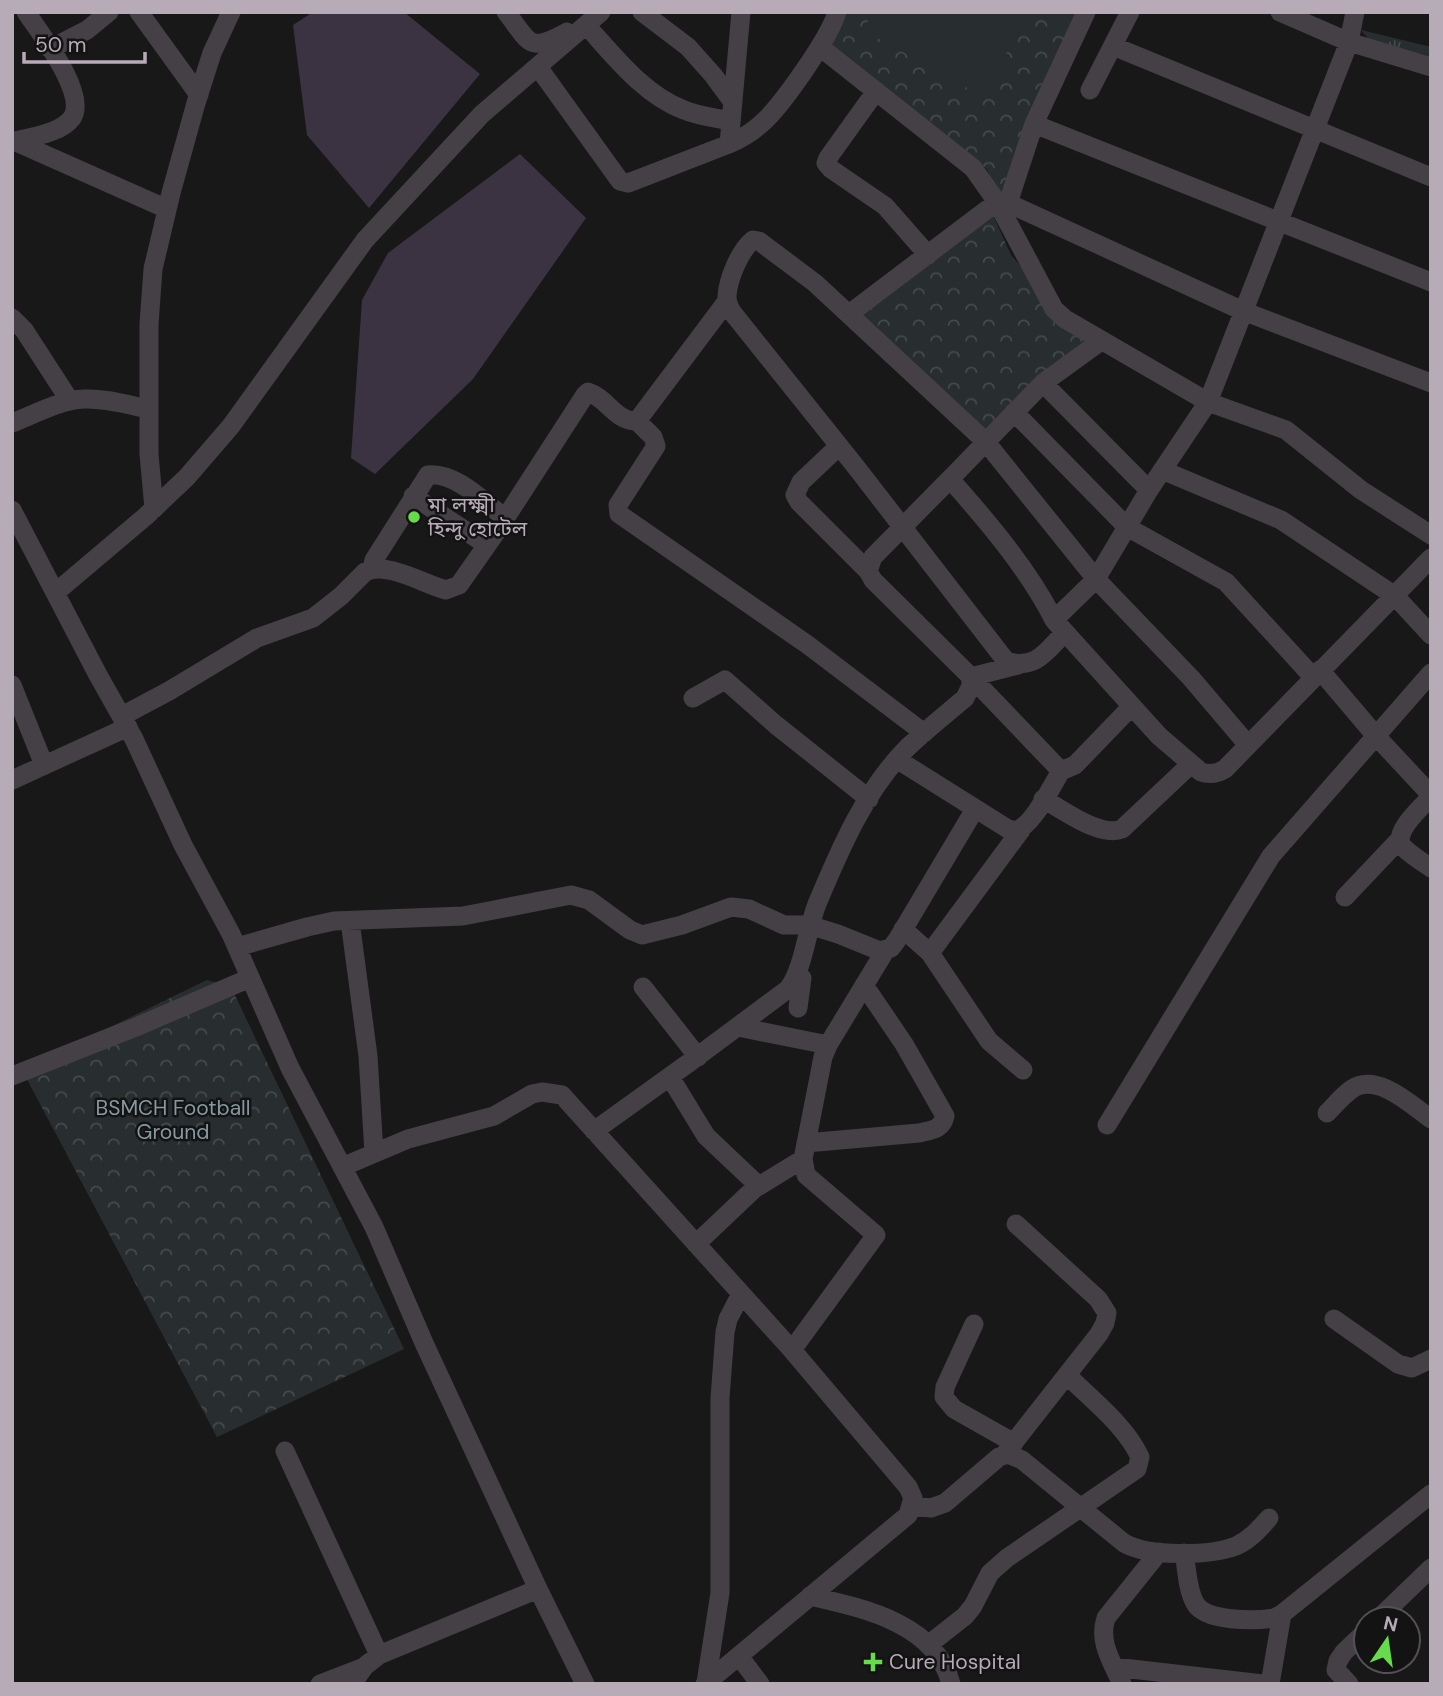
<svg xmlns="http://www.w3.org/2000/svg" width="1443" height="1696" viewBox="0 0 1443 1696" font-family="'DM Sans','Noto Sans Bengali',sans-serif">
	<style>
		.grass { fill: url(#grass-tufts) }
		.forest { fill: url(#forest-crowns) }
		.pitch { fill: #282e30 }
		.water { fill: #3b3341 }
		.lines { fill: none; stroke-linecap: round; stroke-linejoin: round }
		.minor { stroke: #454045; stroke-width: 19 }
		.poi-dot { fill: #66dc4d; stroke: #141314; stroke-width: 2.5 }
		.labels { text-anchor: middle; dominant-baseline: central; stroke-width: 5; stroke-linejoin: round; paint-order: stroke }
		.poi-label { font-size: 21px; fill: #b6abb7; stroke: #141314; text-anchor: start }
		.park-label { font-size: 21px; fill: #859aa0; stroke: #141314 }
	</style>
	<defs>
		<pattern id="grass-tufts" width="24" height="20" patternUnits="userSpaceOnUse" patternTransform="scale(1.75)"><rect width="24" height="20" fill="#282e30"/><path d="M3 7l-1-3M5 7V3M7 7l1-3M15 17l-1-3M17 17v-4M19 17l1-3" fill="none" stroke="#454a4c"/></pattern>
		<pattern id="forest-crowns" width="20" height="18" patternUnits="userSpaceOnUse" patternTransform="scale(1.75)"><rect width="20" height="18" fill="#282e30"/><path d="M2 6a3 3 0 1 1 6 0M12 15a3 3 0 1 1 6 0" fill="none" stroke="#454a4c"/></pattern>
	</defs>
	<rect width="100%" height="100%" fill="#191819"/>
	<path class="grass" d="M1361,30L1431,47V58L1371,42Z"/>
	<path class="forest" d="M844,12H1078L1001,195L994,186L987,169L827,45Z
		M992,213L1011,255L1044,293L1090,338L985,441L856,320Z
		M207,980L231,987L404,1349L217,1437L22,1070Z"/>
	<path class="pitch" d="M873,12H1029L982,96L863,30Z"/>
	<path class="water" d="M313,12H404L480,74L369,208L307,135L293,25Z
		M520,154L586,218L473,379L375,474L351,458L362,300L388,253Z"/>
	<g class="lines">
		<path class="minor" d="M139,12L199,95
			M506,12C531,44 528,53 567,32
			M642,12L688,47L713,75L733,102
			M741,12L729,144C741,139 751,133 761,124C781,107 830,37 837,12
			M1280,12L1349,42L1431,67
			M586,25C614,56 644,95 684,110C698,116 716,118 731,121
			M1113,46L1431,177
			M820,47L973,168L997,202L1054,309L1065,319L1208,402L1286,430L1361,490L1431,535
			M50,49L87,30L109,12
			M538,67L620,181L628,183L636,180L729,144
			M1090,90L1130,12
			M876,91L828,158L826,163L831,169L885,206L928,255
			M1034,124L1086,12
			M14,141L167,209
			M12,142C30,137 60,134 72,118C88,94 40,33 26,12
			M1431,282L1034,124L1008,203L1243,311L1431,383
			M849,314L997,202L1008,203
			M12,318L24,330L70,401
			M1101,341L1043,383L1149,490
			M1014,412L1127,527L1226,582L1313,677
			M637,421L653,437L656,446L618,505L619,514L808,645L924,733
			M12,423C35,414 60,400 84,399C106,398 128,405 149,409
			M839,446L801,482L795,495L799,502L868,571
			M1162,470L1281,520L1395,596L1431,635
			M950,479L1043,383
			M413,496L487,545
			M154,509L149,454V324L153,269L171,193L196,103L212,53L231,12
			M12,510L98,675L134,739L183,845L231,934L290,1068L374,1227L424,1343L538,1589L585,1684
			M372,569L374,560L428,475C456,472 484,502 505,518
			M55,593L146,516L187,477L231,426L365,240L482,114L601,12
			M1054,620L1096,579L1149,490L1208,402L1349,42L1355,12
			M1065,632C1047,651 1035,671 1006,661L856,467L732,312C729,307 727,302 727,296C728,279 740,250 753,240L759,241L815,283L985,441L1096,579L1191,678L1248,745
			M1018,665L971,677L1061,771L1075,765L1132,706
			M1320,670L1376,736L1431,795
			M12,685L44,765
			M693,698L725,680L776,725L869,799
			M122,716L169,691L257,638L313,618L341,596L365,572C387,561 423,584 446,590L459,585L499,528L585,395L588,392C607,398 616,422 637,421L727,301
			M898,760L1008,829L1015,831C1033,826 1051,787 1061,771
			M12,780L128,727
			M1431,797C1421,807 1391,834 1403,847C1411,855 1422,862 1431,868
			M1043,799C1064,810 1100,838 1122,829L1191,764
			M1345,897L1399,840
			M350,921L368,1056L374,1153
			M903,929L930,953L989,1041L1023,1070
			M237,947L307,927L334,921L463,916L571,895L589,900L630,930L642,935L682,925L731,907L749,909L784,925H809L838,934L880,951L891,948L897,940L975,809
			M930,953L1021,830
			M797,977L802,978L798,1008
			M643,987L698,1057
			M738,1027L828,1045
			M12,1076L136,1027L250,978
			M670,1077L706,1136L759,1186
			M1327,1113C1335,1105 1343,1095 1352,1089C1377,1072 1411,1105 1431,1119
			M1107,1125L1271,856L1431,673
			M594,1131L690,1062L788,989C803,971 807,929 817,904C840,849 865,790 908,747C926,730 946,714 965,698L971,686V677L873,580L868,571L873,557L950,479C988,522 1028,569 1054,620L1159,736L1201,772C1210,775 1217,774 1225,769L1431,558
			M806,1143L919,1133C931,1130 942,1130 945,1116L904,1044L864,985
			M342,1167L408,1139L494,1116L532,1094L542,1092L562,1095L792,1350L908,1487L913,1498L908,1515L705,1684
			M696,1244L754,1189L803,1159
			M1334,1319L1398,1364L1412,1368L1431,1359
			M974,1324L945,1387L944,1397L954,1409L1014,1443
			M792,1350L876,1235L806,1175L803,1159L823,1057L828,1045L885,951
			M285,1451L379,1655
			M1004,1455L1099,1334L1105,1323L1107,1313L1098,1299L1016,1224
			M912,1506L931,1508L945,1503L999,1457L1008,1454L1022,1460L1124,1543C1148,1557 1210,1556 1236,1546C1250,1540 1260,1528 1269,1518
			M1184,1553C1187,1568 1187,1589 1195,1603C1205,1622 1255,1621 1274,1618L1282,1614L1431,1494
			M810,1596C862,1608 936,1623 951,1684
			M1378,1619L1431,1568
			M928,1645L965,1616L973,1606L990,1573L1007,1558L1137,1469L1140,1457C1125,1425 1092,1400 1067,1375
			M739,1656L760,1684
			M1114,1667L1263,1684
			M706,1683L720,1593V1398L725,1332L728,1319L741,1294
			M320,1684L364,1667
			M352,1684L365,1666L379,1655L538,1589
			M1122,1684C1112,1662 1098,1642 1106,1618L1159,1552
			M1270,1684L1282,1614
			M1349,1684L1336,1670L1338,1661L1344,1652L1366,1631"/>
	</g>
	<g class="poi-dot">
		<circle cx="414" cy="517" r="7"/>
		<path d="M869.5 1651.5h7v7h7v7h-7v7h-7v-7h-7v-7h7z"/>
	</g>
	<g class="labels">
		<g class="poi-label">
			<text x="428" y="505">মা লক্ষ্মী<tspan x="428" dy="24">হিন্দু হোটেল</tspan></text>
			<text x="889" y="1662">Cure Hospital</text>
		</g>
		<g class="park-label">
			<text x="173" y="1108">BSMCH Football<tspan x="173" dy="24">Ground</tspan></text>
		</g>
	</g>
	<rect width="1443" height="1696" fill="none" stroke="#b6abb7" stroke-width="28"/>
	<g transform="translate(1387 1640) rotate(13)"><circle r="33" fill="#141314" stroke="#555055" stroke-width="2"/>
	<path d="M0-5L12 26L0 18L-12 26Z" fill="#66dc4d"/>
	<text y="-10" font-size="19" font-weight="bold" text-anchor="middle" fill="#b6abb7">N</text>
	</g>
	<path d="M24 52v10h121v-10" fill="none" stroke="#b6abb7" stroke-width="3.5"/>
	<text x="35" y="52" font-size="21" fill="#b6abb7" stroke="#141314" stroke-width="5" paint-order="stroke">50 m</text>
</svg>
